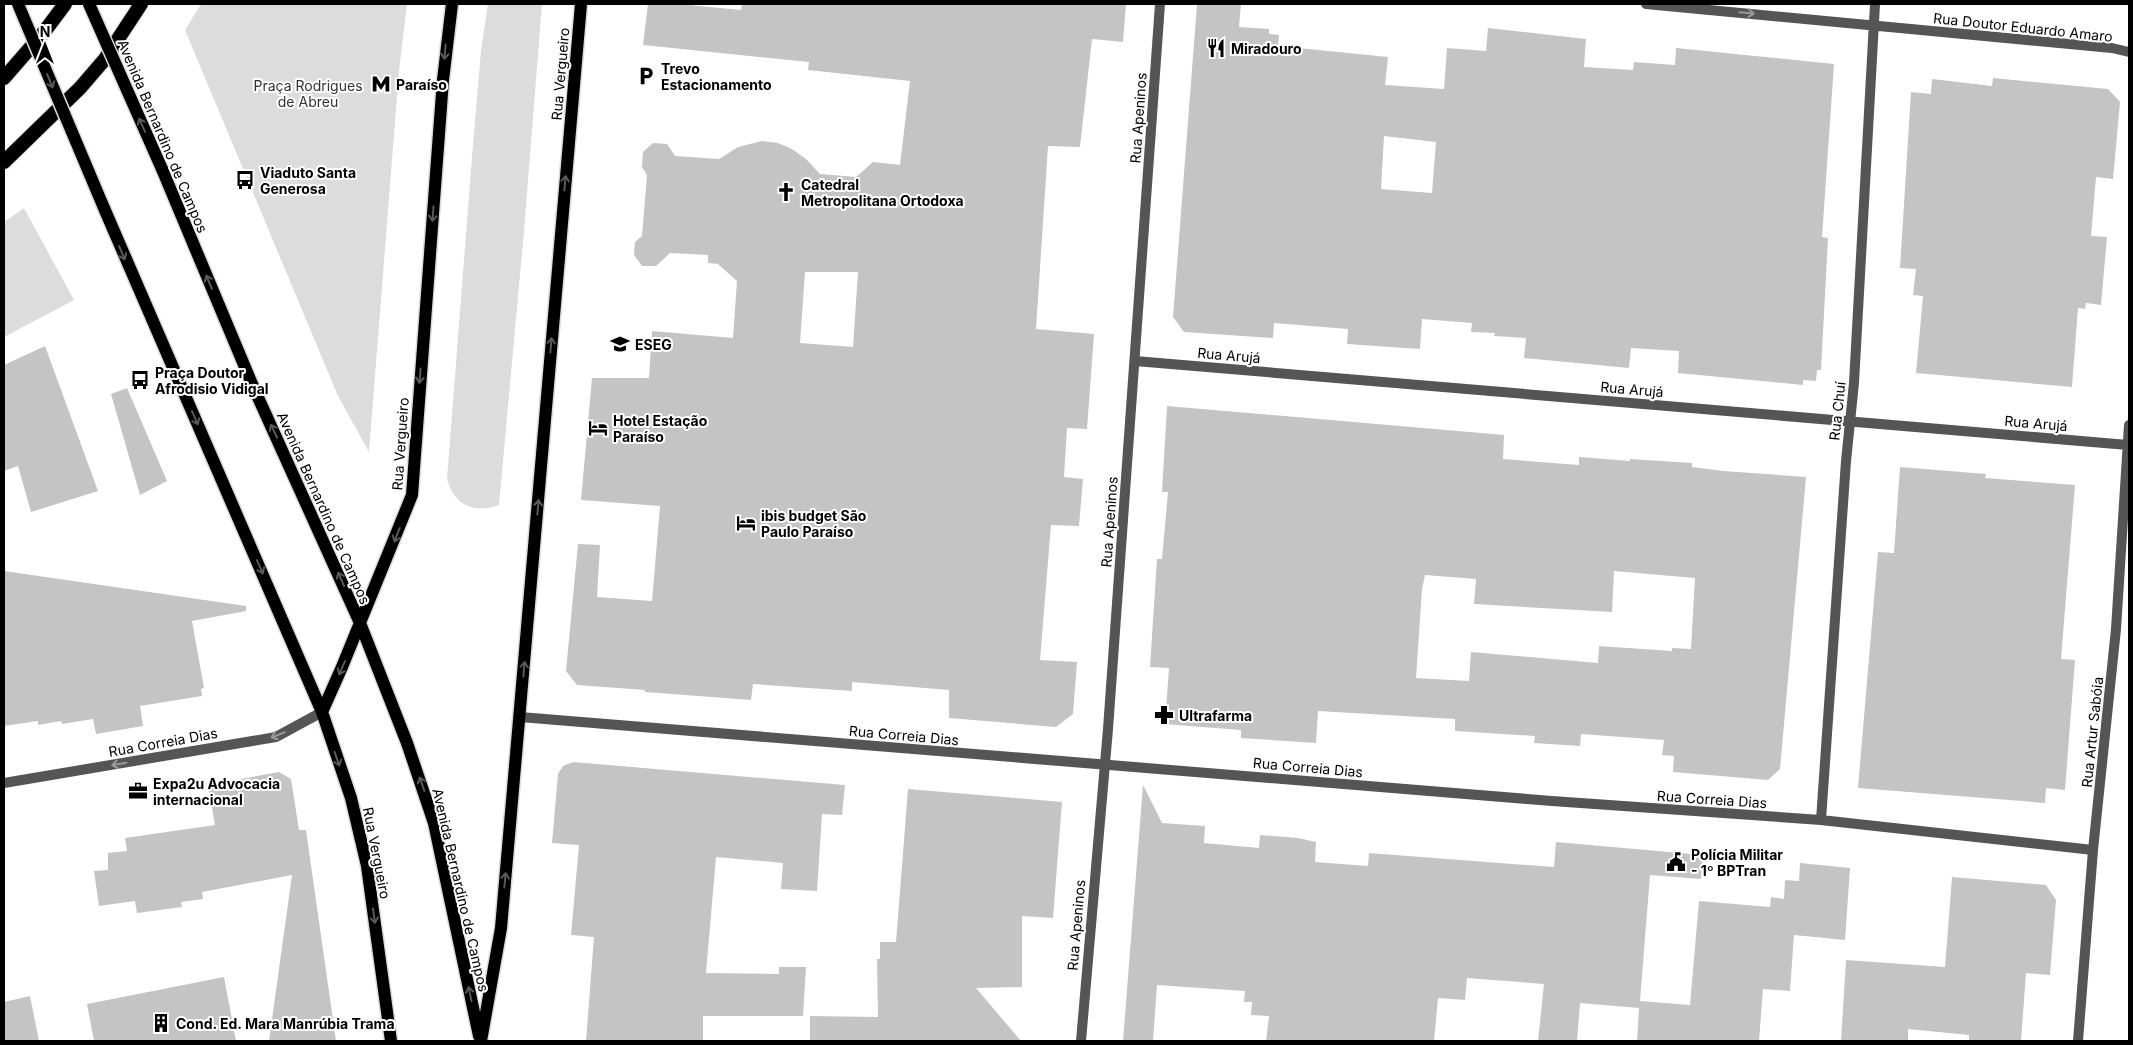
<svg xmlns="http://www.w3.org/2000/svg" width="2133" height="1045" viewBox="0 0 2133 1045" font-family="Inter,sans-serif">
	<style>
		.green { fill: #dcdcdc }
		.building { fill: #c4c4c4; fill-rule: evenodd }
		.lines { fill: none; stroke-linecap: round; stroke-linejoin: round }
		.primary-casing { stroke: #dbdbdb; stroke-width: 15 }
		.trunk-casing { stroke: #dbdbdb; stroke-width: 16 }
		.minor { stroke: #555; stroke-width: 10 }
		.tertiary { stroke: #555; stroke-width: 10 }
		.primary { stroke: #000; stroke-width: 12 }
		.trunk { stroke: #000; stroke-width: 14 }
		.primary-bridge-casing { stroke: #dbdbdb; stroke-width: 15; stroke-linecap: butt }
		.primary-bridge { stroke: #000; stroke-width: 12 }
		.oneway { stroke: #999 }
		.oneway2 { stroke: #595959 }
		.labels { text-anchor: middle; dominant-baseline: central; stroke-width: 4; stroke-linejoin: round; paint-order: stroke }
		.street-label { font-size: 14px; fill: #000; stroke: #fff }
		.poi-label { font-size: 14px; font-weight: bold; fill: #000; stroke: #fff; text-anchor: start }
		.park-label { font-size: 14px; fill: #333; stroke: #fff }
	</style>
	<rect width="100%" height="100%" fill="#fff"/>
	<path class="green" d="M201,4H407L399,71L369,452L338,396L185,30Z
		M488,4H542L524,231L499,505C474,514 454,505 447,479L472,157L481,51Z
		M24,208L74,300L4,337V222Z"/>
	<path class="building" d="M648,4H678L741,10L742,4H1126L1123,42L1092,39L1080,147L1048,146L1036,329L1094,334L1087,429L1067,428L1064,477L1083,479L1079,526L1051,525L1040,660L1077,662L1073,714L1056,727L949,718V690L852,682V691L753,684L751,700L645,692V690L577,685L566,671L578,544L600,545L597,597L652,601L660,506L581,500L592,378H649L652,331L733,338L737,281L718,264L708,263V255L670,253L656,266H642L634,255L635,242L642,236L647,175L642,167L643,152L653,143L667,144L675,156L719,159L738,147L762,141L778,143L792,149L806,159L820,174L856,177L873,162L900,165L910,81L808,70L809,62L643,45ZM805,272H858L853,347L800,343Z
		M1197,4H1241L1239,27L1269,29V34L1279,35L1278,46L1388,57L1385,85L1444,89L1447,48L1486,51L1488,28L1586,39L1584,67L1633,70L1634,62L1675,65L1676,48L1834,64L1822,237L1828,238L1821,370H1817L1816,381L1803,380V385L1678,373L1679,351L1631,348L1629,368L1524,358L1526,338L1494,336L1495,333L1471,332L1472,323L1422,319L1420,349L1347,344L1348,329L1274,323L1273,338L1184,332L1173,317ZM1384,136L1436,142L1432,193L1381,189Z
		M1993,78L2108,89L2120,102L2113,179L2096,177L2091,236L2107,237L2101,305L2086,303L2085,309L2078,308L2072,387L1916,373L1923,296L1913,295L1916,269L1900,268L1911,92L1931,94L1932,79L1992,86Z
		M45,346L98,491L31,512L18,466L4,471V365Z
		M127,388L167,481L140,495L111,394Z
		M1167,406L1504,435L1503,459L1579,465V457L1630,461V459L1692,463V467L1723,471L1806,477L1780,769L1768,780L1673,772L1674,756L1662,755L1664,740L1581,734L1580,746L1534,743L1535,736L1455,731V719L1318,711L1316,743L1241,738V730L1165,724L1169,668L1150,667L1157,559H1162L1168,492H1162ZM1614,571L1695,578L1691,649L1672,648V651L1599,646L1598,663L1471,652L1469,681L1416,678L1422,589L1425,575L1476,579L1474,604L1612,612Z
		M1900,467L1986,474L1985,478L2075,485L2061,659L2075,660L2065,790L2046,788L2045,803L1858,788L1878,552L1894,553Z
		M4,571L246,606V611L192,621L204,688L201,689L202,696L140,706L143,726L96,734L93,719L62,724L61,721L38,725V721L4,726Z
		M573,762L845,785L842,815L822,814L817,891L781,889L783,863L716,857L706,973L779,974V967H806L803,1016H703V1041H586L594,937L571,935L579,845L552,843L558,774L563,766Z
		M279,772L291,779L299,830H306L336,1041H269L292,875L202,892L203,899L181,902L182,907L137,913L135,901L99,906L94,871L108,870V853L127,851L125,838L215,825L208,785Z
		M1143,785L1162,823L1205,826L1204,843L1259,848L1260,835L1298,838L1316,842L1315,862L1368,866L1369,853L1554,867L1556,842L1703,855L1701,879L1650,875L1640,1001L1690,1005L1699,901L1770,907L1771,897L1784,899L1785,880L1799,881L1800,863L1850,868L1845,940L1794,935L1790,991L1763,989L1759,1041H1637L1639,1008L1580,1003L1577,1041H1538L1544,984L1467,978L1465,1000L1438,998L1434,1041H1266L1269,1016L1251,1015L1252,1002H1244L1245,991L1157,985L1153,1041H1123Z
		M908,789L1062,802L1053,918L1022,916V987L976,988L1021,1041H810V1016L878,1017L877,959H880V942H896Z
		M1952,877L2046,885L2056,900L2050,975L2026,973L2021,1041H1969V1035L1908,1029V1041H1841L1846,960L1945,967Z
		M224,977L236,1041H94L87,1004Z
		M30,996L39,1041H4V1002Z"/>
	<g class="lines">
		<g class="primary-casing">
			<path id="primary" d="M162,169L252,384L360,623L407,743L434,823L479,1036
				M104,208L322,712L351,798L367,866L391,1041
				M322,712L342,667L412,495L443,80L452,4
				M481,1041L501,928L581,4"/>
		</g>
		<g class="trunk-casing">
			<path id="trunk" d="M4,78L44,32L65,4
				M4,162L80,88L105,59L141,4"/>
		</g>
		<path class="minor" d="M1646,4L2112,48L2129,52
			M1135,361L2128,445
			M520,717L1552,801L1821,820L2093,850
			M4,783L276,737L322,712
			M1821,820L1846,461L1854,383L1875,4
			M2078,1041L2093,850L2116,629L2129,425"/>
		<path class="tertiary" d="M1081,1041L1108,729L1160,4"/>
		<use href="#primary" class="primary"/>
		<use href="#trunk" class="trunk"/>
		<g class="primary-bridge-casing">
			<path id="primary-bridge" d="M18,4L104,208
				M89,4L162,169"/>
		</g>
		<use href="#primary-bridge" class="primary-bridge"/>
	</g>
	<defs><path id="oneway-shaft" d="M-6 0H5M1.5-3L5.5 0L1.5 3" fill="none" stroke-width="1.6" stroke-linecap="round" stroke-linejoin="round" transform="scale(1.25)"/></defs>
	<g class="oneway">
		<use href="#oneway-shaft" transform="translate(1747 13) rotate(5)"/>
		<use href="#oneway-shaft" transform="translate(278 735) rotate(158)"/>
		<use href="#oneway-shaft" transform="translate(119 764) rotate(170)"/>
	</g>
	<g class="oneway2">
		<use href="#oneway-shaft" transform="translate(445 52) rotate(95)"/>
		<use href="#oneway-shaft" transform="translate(50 81) rotate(67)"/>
		<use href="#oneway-shaft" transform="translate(142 125) rotate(-114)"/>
		<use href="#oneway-shaft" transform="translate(565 183) rotate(-85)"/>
		<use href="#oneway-shaft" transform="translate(433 214) rotate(94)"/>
		<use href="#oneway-shaft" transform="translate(122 253) rotate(67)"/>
		<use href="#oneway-shaft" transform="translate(209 282) rotate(-113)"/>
		<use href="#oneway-shaft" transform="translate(551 345) rotate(-85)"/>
		<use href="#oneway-shaft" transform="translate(420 376) rotate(95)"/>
		<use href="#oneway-shaft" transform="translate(195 418) rotate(66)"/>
		<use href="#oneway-shaft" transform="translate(274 431) rotate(-115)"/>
		<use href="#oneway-shaft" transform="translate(538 507) rotate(-85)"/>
		<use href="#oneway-shaft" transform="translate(397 535) rotate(111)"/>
		<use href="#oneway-shaft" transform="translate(260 567) rotate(66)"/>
		<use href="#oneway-shaft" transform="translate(341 579) rotate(-114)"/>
		<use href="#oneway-shaft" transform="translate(342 668) rotate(114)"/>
		<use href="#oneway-shaft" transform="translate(524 669) rotate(-85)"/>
		<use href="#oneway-shaft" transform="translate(337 759) rotate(71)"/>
		<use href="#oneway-shaft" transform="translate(422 784) rotate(-109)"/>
		<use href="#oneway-shaft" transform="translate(505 880) rotate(-85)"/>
		<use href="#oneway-shaft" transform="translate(374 916) rotate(82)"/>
		<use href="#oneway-shaft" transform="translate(470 994) rotate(-102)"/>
	</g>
	<defs>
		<g id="restaurant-bare" transform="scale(1.5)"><path d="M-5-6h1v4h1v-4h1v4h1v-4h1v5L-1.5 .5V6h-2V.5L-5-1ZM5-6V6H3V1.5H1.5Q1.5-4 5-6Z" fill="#000" stroke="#fff" stroke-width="2.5" paint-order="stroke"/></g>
		<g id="parking-bare" transform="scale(1.5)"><path d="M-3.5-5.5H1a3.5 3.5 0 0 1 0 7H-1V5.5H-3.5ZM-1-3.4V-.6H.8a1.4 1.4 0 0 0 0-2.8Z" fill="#000" stroke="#fff" stroke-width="2.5" paint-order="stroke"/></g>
		<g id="metro-bare" transform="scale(1.5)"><path d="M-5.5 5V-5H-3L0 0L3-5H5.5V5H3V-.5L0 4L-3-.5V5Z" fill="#000" stroke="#fff" stroke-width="2.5" paint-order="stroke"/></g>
		<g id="bus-bare" transform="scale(1.5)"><path d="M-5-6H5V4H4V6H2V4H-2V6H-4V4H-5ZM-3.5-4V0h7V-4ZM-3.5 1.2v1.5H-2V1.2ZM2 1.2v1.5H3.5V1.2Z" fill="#000" stroke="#fff" stroke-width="2.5" paint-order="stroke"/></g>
		<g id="church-bare" transform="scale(1.5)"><path d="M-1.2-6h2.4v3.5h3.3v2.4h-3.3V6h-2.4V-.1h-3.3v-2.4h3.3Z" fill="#000" stroke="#fff" stroke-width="2.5" paint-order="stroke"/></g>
		<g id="university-bare" transform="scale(1.5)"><path d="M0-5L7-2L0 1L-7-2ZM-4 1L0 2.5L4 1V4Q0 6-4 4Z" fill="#000" stroke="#fff" stroke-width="2.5" paint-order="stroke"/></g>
		<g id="hotel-bare" transform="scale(1.5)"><path d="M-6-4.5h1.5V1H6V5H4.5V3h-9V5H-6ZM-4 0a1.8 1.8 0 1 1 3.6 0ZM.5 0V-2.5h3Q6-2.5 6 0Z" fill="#000" stroke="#fff" stroke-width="2.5" paint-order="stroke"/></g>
		<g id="pharmacy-bare" transform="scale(1.5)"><path d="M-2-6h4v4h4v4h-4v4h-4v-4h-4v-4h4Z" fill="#000" stroke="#fff" stroke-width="2.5" paint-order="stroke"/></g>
		<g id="office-bare" transform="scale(1.5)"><path d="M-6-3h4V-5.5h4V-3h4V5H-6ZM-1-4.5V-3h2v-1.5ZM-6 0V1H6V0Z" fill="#000" stroke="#fff" stroke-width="2.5" paint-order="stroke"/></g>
		<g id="civic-bare" transform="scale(1.5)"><path d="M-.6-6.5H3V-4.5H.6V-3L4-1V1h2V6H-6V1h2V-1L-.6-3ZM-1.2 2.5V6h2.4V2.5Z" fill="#000" stroke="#fff" stroke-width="2.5" paint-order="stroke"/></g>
		<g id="building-bare" transform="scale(1.5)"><path d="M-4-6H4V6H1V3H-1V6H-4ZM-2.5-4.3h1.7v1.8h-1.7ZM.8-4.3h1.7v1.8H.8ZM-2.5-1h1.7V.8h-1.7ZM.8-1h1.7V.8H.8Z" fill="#000" stroke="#fff" stroke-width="2.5" paint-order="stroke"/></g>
	</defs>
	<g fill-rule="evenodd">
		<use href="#restaurant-bare" x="1216" y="48"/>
		<use href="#parking-bare" x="646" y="76"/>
		<use href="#metro-bare" x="381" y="84"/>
		<use href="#bus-bare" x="245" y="180"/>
		<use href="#church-bare" x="786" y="192"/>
		<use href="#university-bare" x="620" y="344"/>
		<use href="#bus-bare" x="140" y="380"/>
		<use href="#hotel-bare" x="598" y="428"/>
		<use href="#hotel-bare" x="746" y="523"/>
		<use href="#pharmacy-bare" x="1164" y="715"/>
		<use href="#office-bare" x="138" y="791"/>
		<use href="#civic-bare" x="1676" y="862"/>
		<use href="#building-bare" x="161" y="1023"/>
	</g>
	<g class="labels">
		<g class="street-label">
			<text transform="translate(2023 27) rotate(6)">Rua Doutor Eduardo Amaro</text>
			<text transform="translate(560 74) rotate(-85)">Rua Vergueiro</text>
			<text transform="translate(1138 118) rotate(-86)">Rua Apeninos</text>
			<text transform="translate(163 136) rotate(67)">Avenida Bernardino de Campos</text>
			<text transform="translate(1229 355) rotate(5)">Rua Arujá</text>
			<text transform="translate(1632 389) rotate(5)">Rua Arujá</text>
			<text transform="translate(1837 411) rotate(-84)">Rua Chuí</text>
			<text transform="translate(2036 423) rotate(5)">Rua Arujá</text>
			<text transform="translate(400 444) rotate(-86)">Rua Vergueiro</text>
			<text transform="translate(324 508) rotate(66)">Avenida Bernardino de Campos</text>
			<text transform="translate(1109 522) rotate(-86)">Rua Apeninos</text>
			<text transform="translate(2092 732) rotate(-84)">Rua Artur Sabóia</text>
			<text transform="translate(904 735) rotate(5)">Rua Correia Dias</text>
			<text transform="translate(163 742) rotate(-10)">Rua Correia Dias</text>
			<text transform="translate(1308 767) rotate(5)">Rua Correia Dias</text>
			<text transform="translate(1712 799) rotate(4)">Rua Correia Dias</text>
			<text transform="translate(377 853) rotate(79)">Rua Vergueiro</text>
			<text transform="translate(461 890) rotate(77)">Avenida Bernardino de Campos</text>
			<text transform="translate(1076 925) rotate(-85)">Rua Apeninos</text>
		</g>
		<g class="poi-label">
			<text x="1231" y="48">Miradouro</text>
			<text x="661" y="68">Trevo<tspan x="661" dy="16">Estacionamento</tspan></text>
			<text x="396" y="84">Paraíso</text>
			<text x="260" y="172">Viaduto Santa<tspan x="260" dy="16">Generosa</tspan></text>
			<text x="801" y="184">Catedral<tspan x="801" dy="16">Metropolitana Ortodoxa</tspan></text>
			<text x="635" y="344">ESEG</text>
			<text x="155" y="372">Praça Doutor<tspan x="155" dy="16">Afrodisio Vidigal</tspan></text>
			<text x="613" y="420">Hotel Estação<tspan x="613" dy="16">Paraíso</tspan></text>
			<text x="761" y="515">ibis budget São<tspan x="761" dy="16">Paulo Paraíso</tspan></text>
			<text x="1179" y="715">Ultrafarma</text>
			<text x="153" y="783">Expa2u Advocacia<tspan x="153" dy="16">internacional</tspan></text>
			<text x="1691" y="854">Polícia Militar<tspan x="1691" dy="16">- 1º BPTran</tspan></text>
			<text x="176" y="1023">Cond. Ed. Mara Manrúbia Trama</text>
		</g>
		<g class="park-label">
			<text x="308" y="85">Praça Rodrigues<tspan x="308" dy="16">de Abreu</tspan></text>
		</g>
	</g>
	<rect width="2133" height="1045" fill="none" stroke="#000000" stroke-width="10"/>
	<g transform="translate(45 45)" stroke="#ffffff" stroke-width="4" paint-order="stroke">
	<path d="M0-4L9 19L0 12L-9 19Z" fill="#000000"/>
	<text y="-8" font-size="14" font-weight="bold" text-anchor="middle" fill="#000000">N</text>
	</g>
</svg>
